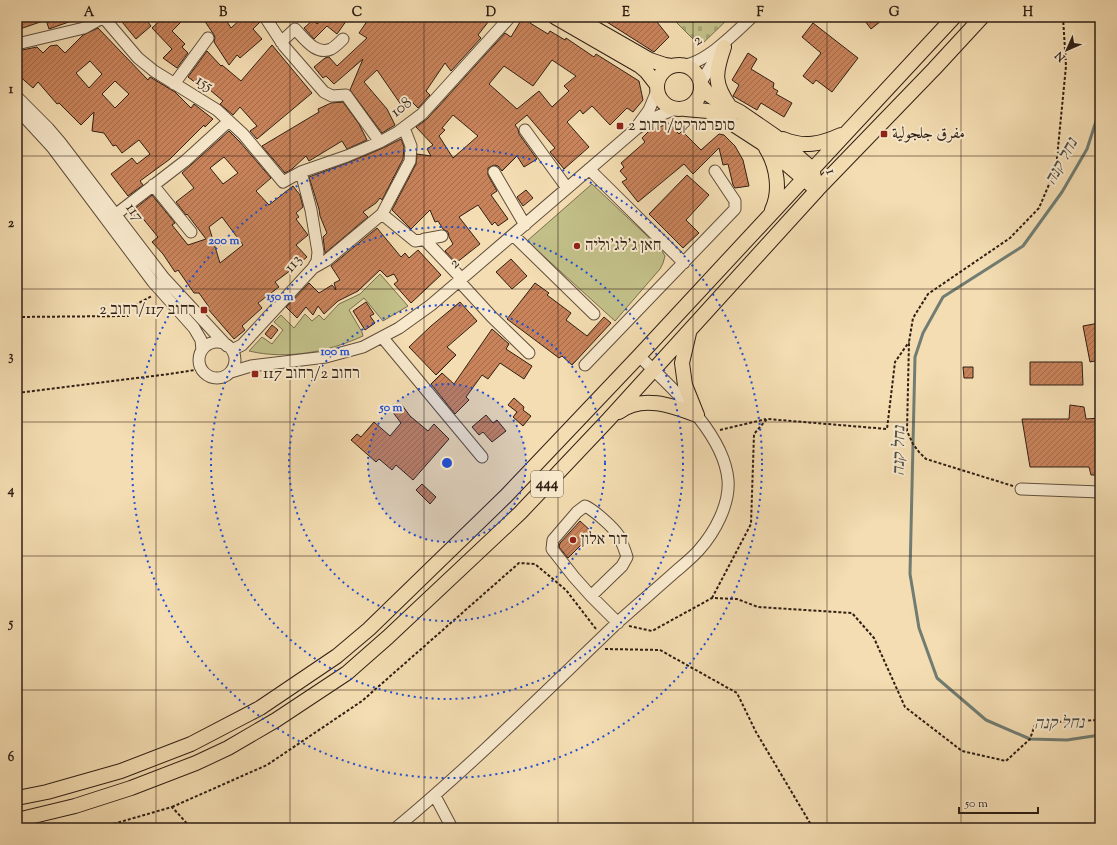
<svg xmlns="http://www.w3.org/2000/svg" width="1117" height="845" viewBox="0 0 1117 845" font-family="'Sorts Mill Goudy',Amiri,'Frank Ruhl Libre',serif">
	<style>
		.green { fill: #c2bf88; stroke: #786f4e }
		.cemetery { fill: url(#cemetery-stones); stroke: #786f4e }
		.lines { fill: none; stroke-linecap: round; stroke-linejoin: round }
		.stream { stroke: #717d73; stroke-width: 3 }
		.building { fill: url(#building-hatch); stroke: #2f1f14; fill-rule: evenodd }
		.minor-casing { stroke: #604e3c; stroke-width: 13 }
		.major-casing { stroke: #2f1f14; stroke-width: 16 }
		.path { stroke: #2f1f14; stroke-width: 2; stroke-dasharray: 3 2; stroke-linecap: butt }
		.minor { stroke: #f8e9cd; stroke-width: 11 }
		.major { stroke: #f4ddb2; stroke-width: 14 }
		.grid { fill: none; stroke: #2f1f14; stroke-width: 1; stroke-opacity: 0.55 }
		.ring { fill: none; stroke: #1d4ed8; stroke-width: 2; stroke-dasharray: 2 4 }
		.poi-dot { fill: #8f2418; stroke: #f8e9cd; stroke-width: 1.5 }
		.labels { text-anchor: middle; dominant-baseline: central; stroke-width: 4; stroke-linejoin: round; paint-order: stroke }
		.shield { fill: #f8e9cd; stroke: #6b5c4c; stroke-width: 1 }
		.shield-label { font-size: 15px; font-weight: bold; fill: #2f1f14 }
		.street-label { font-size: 16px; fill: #2f1f14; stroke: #f8e9cd }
		.poi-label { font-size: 16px; fill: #2f1f14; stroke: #f8e9cd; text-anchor: start }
		.water-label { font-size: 17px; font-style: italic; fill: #504e44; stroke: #f8e9cd }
		.centre { fill: #1d4ed8; stroke: #f8e9cd; stroke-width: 2 }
		.ring-label { font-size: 12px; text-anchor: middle; font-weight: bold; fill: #1d4ed8; stroke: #f8e9cd; stroke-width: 4; stroke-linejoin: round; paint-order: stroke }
		.neatline { fill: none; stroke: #2f1f14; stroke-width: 1.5 }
		.grid-label { font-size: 13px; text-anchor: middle; font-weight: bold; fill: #2f1f14 }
	</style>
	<defs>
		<pattern id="cemetery-stones" width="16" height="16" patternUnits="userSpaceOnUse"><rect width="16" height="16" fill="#c2bf88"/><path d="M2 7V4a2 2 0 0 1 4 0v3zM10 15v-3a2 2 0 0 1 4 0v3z" fill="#a7a474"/></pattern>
		<pattern id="building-hatch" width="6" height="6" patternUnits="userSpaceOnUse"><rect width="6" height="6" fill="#c9835b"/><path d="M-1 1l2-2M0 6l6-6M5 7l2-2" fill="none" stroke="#a46b4a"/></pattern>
	</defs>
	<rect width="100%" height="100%" fill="#f4ddb2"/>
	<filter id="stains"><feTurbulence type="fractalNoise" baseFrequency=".005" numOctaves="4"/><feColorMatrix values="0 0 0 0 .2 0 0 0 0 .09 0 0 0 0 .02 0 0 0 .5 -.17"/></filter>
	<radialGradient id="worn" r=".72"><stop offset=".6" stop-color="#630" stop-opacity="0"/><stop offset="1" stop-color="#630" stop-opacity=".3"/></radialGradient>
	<path class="green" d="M592,184L660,248L665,256L663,263L660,269L615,321L527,241Z
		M380,274L408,306L383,321L364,298L349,310L362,332L363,336C328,352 287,360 249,351L262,337L272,344L283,330L274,322L281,315L294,328L305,314L312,321L319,315L324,320L339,304L360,294Z"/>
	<path class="cemetery" d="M671,17H730L700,46Z"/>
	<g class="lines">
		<path class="stream" d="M1097,17L1100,45
			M1100,109L1087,149L1062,192L1023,246L943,297L923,333L915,357L910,574L919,628L937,678L986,720L1030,739L1067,740L1100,735"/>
	</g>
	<path class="building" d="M17,17H80V18L49,29L46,20L17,30Z
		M118,17H144L151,26L136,39Z
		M164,17H176L181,22L172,31L185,44L182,47L188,53L177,68L163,58L172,49L152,28Z
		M202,17H224L231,28L243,17H258L260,22L253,29L262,39L240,58L237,55L229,65L214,42L215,38L214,35Z
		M323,17H349L337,34L327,26L314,39L304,28L313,20L317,24Z
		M370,17H492L478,35L481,38L451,71L445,63L426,91L430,95L418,108L411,101L404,109L377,70L364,82L387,109L395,125L382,133L350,90L363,59L334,84L326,76L323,78L314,67L325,58L329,57L337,66L367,38L359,33Z
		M523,17H534L530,23L548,34L550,31L565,40L566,38L594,57L596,54L639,81L643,100L633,112L627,108L610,125L592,106L583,114L580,110L567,122L589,147L564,169L550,152L555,148L527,115L515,125L518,129L519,134L537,159L524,167L517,156L502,171L498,166L494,165L488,168V175L497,191L491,195L508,219L498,226L495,222L492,225L478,205L459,217L480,244L456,263L445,251L453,244L449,237L448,232L443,229L438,221L435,222L430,210L411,229L392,210L416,164L417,154L431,156L427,149L433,145L416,127L427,119L505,33L511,37ZM552,60L576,76L564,86L569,91L552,107L539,91L517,109L489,84L504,66L533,86ZM453,115L478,136L453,158L439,136L445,130L442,128Z
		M599,17H653L669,37L654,52Z
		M862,17H886L871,29Z
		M813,23L858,58L832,92L816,80L813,84L803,76L821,53L802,37Z
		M98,28L148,80L150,77L175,92L191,108L194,104L213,119L205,127L204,125L170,159L140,181L143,185L128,196L111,174L132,158L137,164L150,154L139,140L122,153L116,145L113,146L104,133L92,131L94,112L81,125L59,103L57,104L38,82L33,88L17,74V51L37,47L43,53L50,46L57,45L65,53L83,35ZM90,61L102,74L89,88L76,73ZM115,81L129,94L115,108L102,94Z
		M272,45L312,93L257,139L250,131L257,126L240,107L233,115L220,104L223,101L210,90L208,92L188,77L207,51L221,66L222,65L241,81Z
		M748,53L757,59L751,69L774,83L773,88L778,91L776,94L792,103L784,117L761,103L757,110L733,96L739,85L732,80Z
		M343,102L359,124L367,140L347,149L342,141L309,161L306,156L292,169L285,173L262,146L319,112L318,109L331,103Z
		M669,123L679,134L682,131L701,150L719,134L724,135L735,146L743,160L749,186L735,188L733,185L728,164L723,165L719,148L693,174L684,164L638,202L622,182L627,179L620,171L624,167L621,163L645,142L642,138L648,132Z
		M229,131L239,141L271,178L256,191L269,205L293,186L300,195L303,207L296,213L299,217L296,219L308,235L296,245L307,257L295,267L275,282L279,287L258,303L262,308L242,326L245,330L234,339L208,309L209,307L199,293H194L178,270L175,272L163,254L152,242L158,237L140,215L136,218L131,212L152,195L175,223L172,225L188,245L206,239L187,214L186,215L176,202L194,188L182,173ZM224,157L238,173L223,184L210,168ZM222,217L243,245L220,263L209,227Z
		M401,139L404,147L403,159L382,200L380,198L376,203L363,212L368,217L325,253L323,237L327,233L320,216L319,209L309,177L350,162L383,148Z
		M687,175L709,195L686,220L699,233L683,248L649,214Z
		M526,190L533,198L523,206L517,197Z
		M377,228L401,257L405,253L409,258L418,250L441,275L411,303L394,284L398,281L394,274L387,277L380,270L358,291L338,301L324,314L318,306L313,315L306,307L297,318L286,307L309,283L319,293L332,285L336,290L334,283L340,280L331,266Z
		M511,259L527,276L512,289L496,272Z
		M535,283L549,293L547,295L571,313L566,320L587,336L604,317L611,323L572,365L562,356L559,358L507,319Z
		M366,302L374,314L370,316L375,323L365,330L353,311Z
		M460,302L477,321L447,347L456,355L436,375L409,347L431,326Z
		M1099,323L1100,360L1090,362L1083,326Z
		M272,325L278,330L271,339L265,334Z
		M492,329L509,344L506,349L532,366L524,379L500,363L488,379L482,375L466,397L469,400L455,414L431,384L442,373L454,384Z
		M1030,362H1082L1083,385H1030Z
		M963,367H973V378H964Z
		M514,398L524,407L523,410L531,416L523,426L513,417L517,412L508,405Z
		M402,405L410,416L428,431L434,424L449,439L413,480L396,465L392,470L379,459L376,462L351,440L357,434L361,437L374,422L390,436L401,423L392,411Z
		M1070,405L1084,407L1086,419L1100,418V475H1091L1089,467H1030L1022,419H1069Z
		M486,415L493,423L497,420L506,431L492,442L483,432L479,435L472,427Z
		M422,484L436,497L430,504L416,490Z
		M580,521L593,533L568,558L559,547L560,543Z"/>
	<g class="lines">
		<g class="minor-casing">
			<path id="minor" d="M103,17L138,58L154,71L217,110L243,134L283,182L301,172L347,156L380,142L398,132L422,114L510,17
				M265,17L284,46L324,92L332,96L346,95L380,142
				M281,42L295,29C304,38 316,56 331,49C335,47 340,42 343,39
				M17,44L84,28L104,17
				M683,65C705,64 736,32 752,17
				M701,82L719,53
				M174,84L208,38
				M17,97L48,128L60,142L164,278L227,346
				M17,109L52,147L153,282L194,328L201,340L202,350
				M638,125L649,110L657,91
				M525,130L567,188
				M589,169L684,263
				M494,172L525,225
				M153,185L191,232
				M382,214L415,241L442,236
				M115,215L185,161L229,121
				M513,235L594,314
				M424,239L462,279
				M313,268L327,260L382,214L410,161L411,146L404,128
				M459,281L492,317L529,353
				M382,337L482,457
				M199 360a18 18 0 1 1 36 0a18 18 0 1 1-36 0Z
				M232,350L242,345L313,268L317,261L318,252L311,210L301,172
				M585,365L735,209V201L715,171
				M231,372L251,366L326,357L363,347L399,328L431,305L636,129L651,119L675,109
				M1021,489L1100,492
				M585,506C594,510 613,527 619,536C622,543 625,550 627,557L622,566L591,596L574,577L552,549L553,540L577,512Z
				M591,596L618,623
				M435,796L452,828
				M396,828C473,764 544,693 617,623C636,606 656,589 675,572C683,565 692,558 699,550C715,532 730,504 728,480C724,433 671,387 639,356"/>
		</g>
		<g class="major-casing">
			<path id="major" d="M555,17L640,66L646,71L657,85
				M575,17L650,60L665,65L671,66
				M724,47C715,73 713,83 730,107
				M657 87a22 22 0 1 1 44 0a22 22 0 1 1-44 0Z
				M702,86L708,94L715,99L740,112L775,136L812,169L814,177
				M685,109L708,111L725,119L762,143L811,185
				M783,139C804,148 821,144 841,135
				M766,148C777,166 781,191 772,210
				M689,333L682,363L685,385L697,415
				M619,412C642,394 673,406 697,415
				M17,798L47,792L121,771L191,744L260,708L337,656L369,629L506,496L639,356L954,17
				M17,820L75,806L131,788L196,763L228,748L276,720L347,673L388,637L520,513L608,420L818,189L934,69L982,17"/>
		</g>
		<path class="path" d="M17,317L128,316L131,307L152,296
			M17,393L169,374L201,369
			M720,430L766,419
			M1013,486L926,459L919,452L913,444L907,431L909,342L913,318L928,294L1010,238L1039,208L1056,168L1066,66L1063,17
			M712,598L751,524L754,434L767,419L887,429L895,362L909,342
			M629,626L652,631L712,598L737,599L758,607L852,613L874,638L905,707L962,751L1006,761L1030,739L1037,719L1053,722L1100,720
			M605,649L660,650L737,693L756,732L813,828
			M172,807L267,765L362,701L519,563L535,564L566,590L596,629
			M99,828L172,807L191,828"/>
		<use href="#minor" class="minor"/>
		<use href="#major" class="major"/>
	</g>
	<path class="grid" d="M156,17V828M290,17V828M424,17V828M558,17V828M693,17V828M827,17V828M961,17V828M17,156H1100M17,289H1100M17,422H1100M17,556H1100M17,690H1100"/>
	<circle cx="447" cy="463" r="79" fill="#1d4ed8" fill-opacity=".12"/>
	<g class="ring">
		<circle cx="447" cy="463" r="79"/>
		<circle cx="447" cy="463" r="158"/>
		<circle cx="447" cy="463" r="236"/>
		<circle cx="447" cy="463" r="315"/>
	</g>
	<g class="poi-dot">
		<rect x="616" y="122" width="8" height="8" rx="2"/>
		<rect x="880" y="130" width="8" height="8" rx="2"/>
		<circle cx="577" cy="246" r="4"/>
		<rect x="200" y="306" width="8" height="8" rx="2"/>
		<rect x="251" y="370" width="8" height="8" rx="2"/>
		<circle cx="573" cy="540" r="4"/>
	</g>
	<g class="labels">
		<rect class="shield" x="531" y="471" width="32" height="26" rx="3"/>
		<g class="shield-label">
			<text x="547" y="484">444</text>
		</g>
		<g class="street-label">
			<text transform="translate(698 41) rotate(-33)">2</text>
			<text transform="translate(204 84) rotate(31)">155</text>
			<text transform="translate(402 108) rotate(-39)">108</text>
			<text transform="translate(830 172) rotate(71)">1</text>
			<text transform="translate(134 213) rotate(53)">117</text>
			<text transform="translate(294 264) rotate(-50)">113</text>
			<text transform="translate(455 264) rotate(-41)">2</text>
		</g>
		<g class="poi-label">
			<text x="628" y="126">סופרמרקט/רחוב 2</text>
			<text x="892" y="134">مفرق جلجولية</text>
			<text x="585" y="246">חאן ג'לג'וליה</text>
			<text x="196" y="310" text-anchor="end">רחוב 117/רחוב 2</text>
			<text x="263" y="374">רחוב 2/רחוב 117</text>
			<text x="581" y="540">דור אלון</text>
		</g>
		<g class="water-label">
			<text transform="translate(1062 162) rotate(-61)">נחל קנה</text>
			<text transform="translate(900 451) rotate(-89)">נחל קנה</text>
			<text transform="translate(1059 724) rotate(-1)">נחל קנה</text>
		</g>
	</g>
	<circle cx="447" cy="463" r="6" class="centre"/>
	<g class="ring-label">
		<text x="224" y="244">200 m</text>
		<text x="280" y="300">150 m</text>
		<text x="335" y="355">100 m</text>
		<text x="391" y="411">50 m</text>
	</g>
	<rect width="1117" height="845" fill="none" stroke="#f4ddb2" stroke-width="44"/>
	<g transform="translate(1067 50) rotate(225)" stroke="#f8e9cd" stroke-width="3" paint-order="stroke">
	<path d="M0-3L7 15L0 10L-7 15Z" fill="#2f1f14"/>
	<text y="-6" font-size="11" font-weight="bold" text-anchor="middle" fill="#2f1f14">N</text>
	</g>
	<path d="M959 807v6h79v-6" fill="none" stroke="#2f1f14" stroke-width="2"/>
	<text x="965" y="807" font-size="12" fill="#2f1f14" stroke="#f8e9cd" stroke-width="3" paint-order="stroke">50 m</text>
	<rect x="22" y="22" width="1073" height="801" class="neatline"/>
	<g class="grid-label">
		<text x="89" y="16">A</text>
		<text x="223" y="16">B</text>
		<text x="357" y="16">C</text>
		<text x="491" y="16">D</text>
		<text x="626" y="16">E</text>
		<text x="760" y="16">F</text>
		<text x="894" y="16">G</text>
		<text x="1028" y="16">H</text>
		<text x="11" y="93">1</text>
		<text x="11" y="227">2</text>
		<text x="11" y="360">3</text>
		<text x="11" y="494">4</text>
		<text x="11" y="627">5</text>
		<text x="11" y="761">6</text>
	</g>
	<rect width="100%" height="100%" filter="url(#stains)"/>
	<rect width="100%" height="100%" fill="url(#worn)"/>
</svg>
